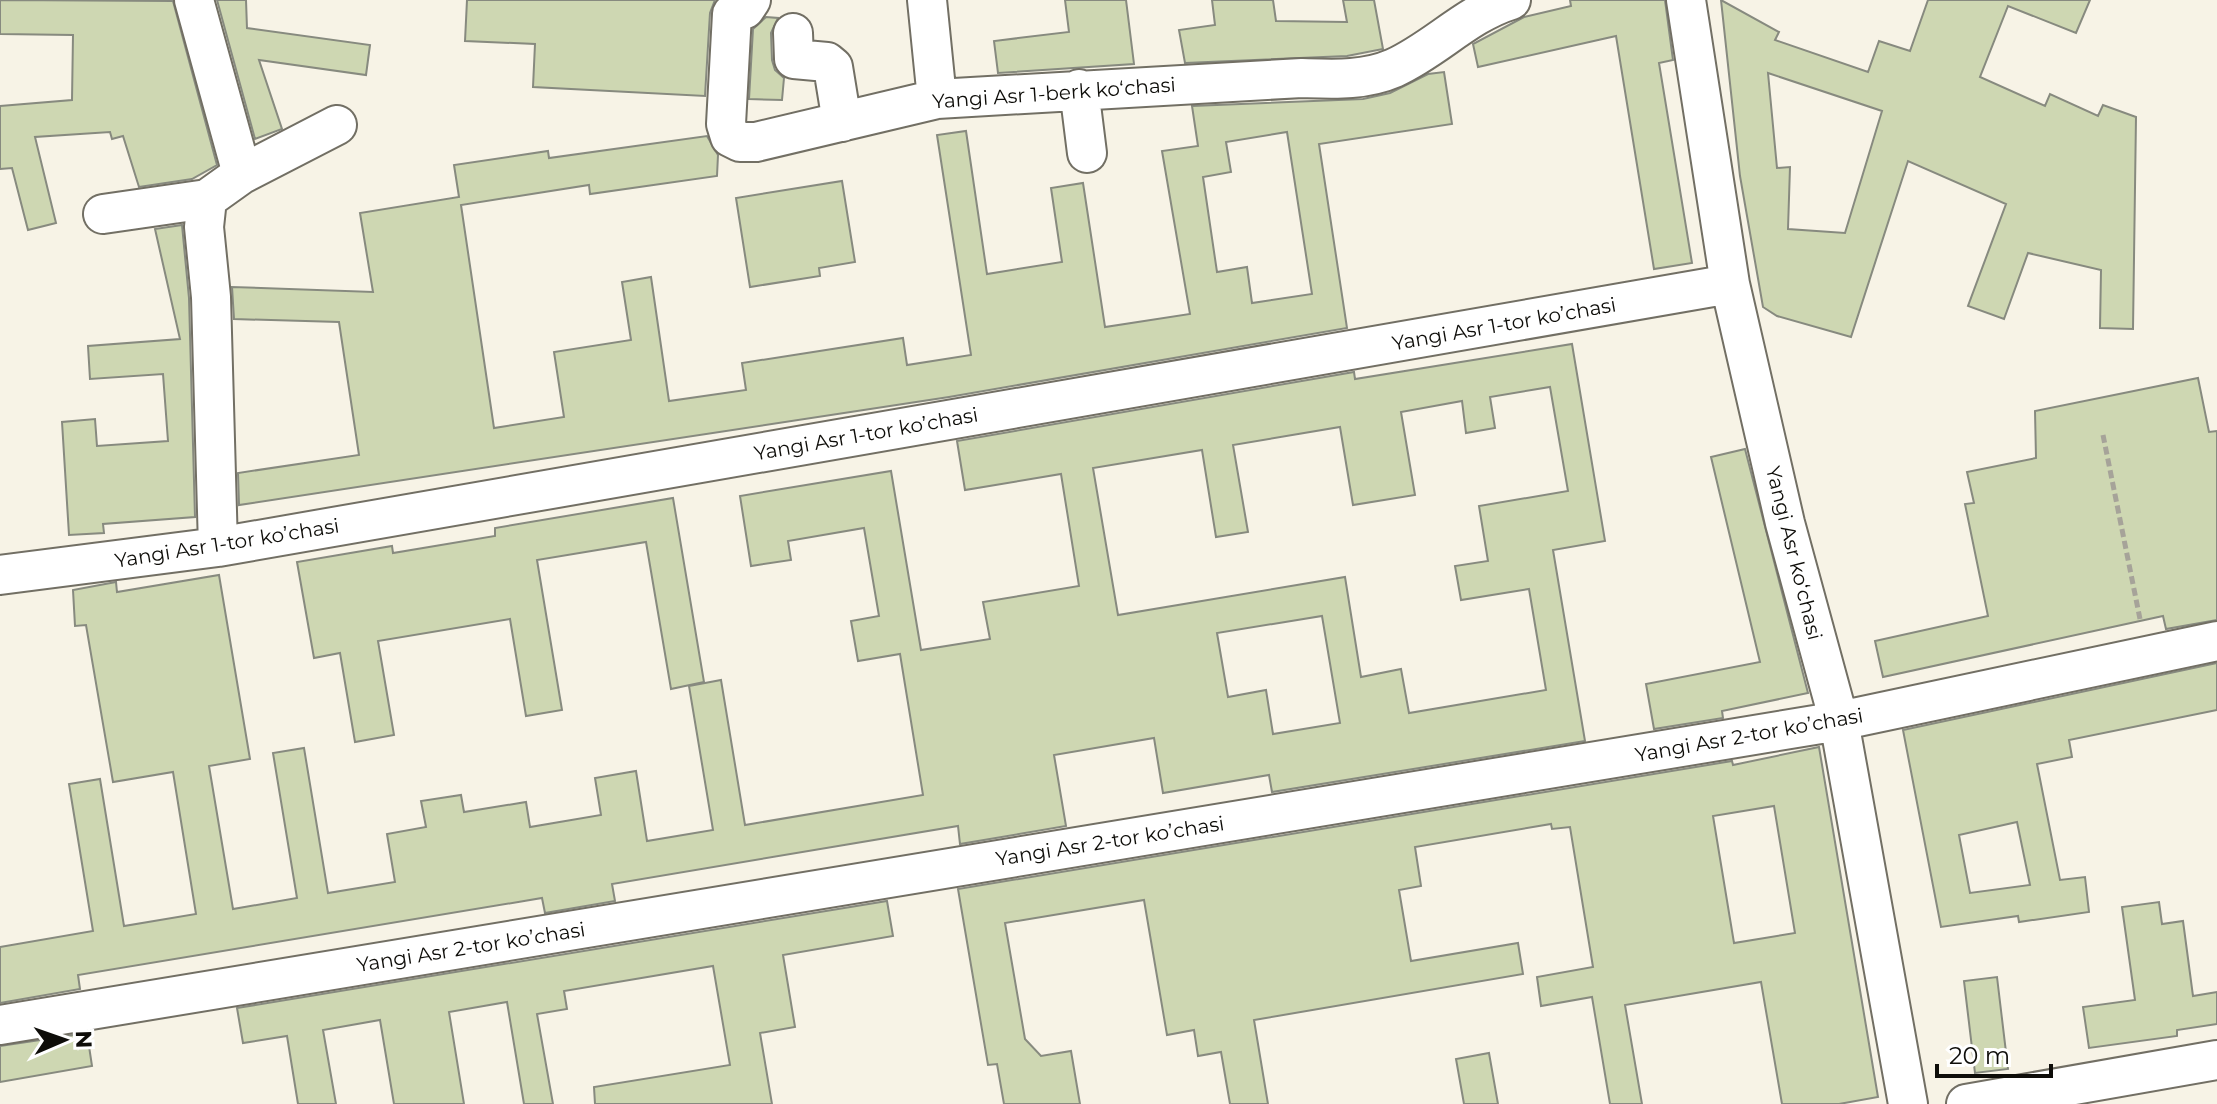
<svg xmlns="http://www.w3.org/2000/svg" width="2217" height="1104" viewBox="0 0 2217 1104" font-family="Montserrat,sans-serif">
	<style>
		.building { fill: #ced7b2; stroke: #878a7f; stroke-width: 2; fill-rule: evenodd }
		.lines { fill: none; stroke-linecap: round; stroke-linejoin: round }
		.minor-casing { stroke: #726f64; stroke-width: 42 }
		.path { stroke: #a6a399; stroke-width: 5; stroke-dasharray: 8 4; stroke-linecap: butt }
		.minor { stroke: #fff; stroke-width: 38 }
		.labels { text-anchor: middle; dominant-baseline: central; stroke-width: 6; stroke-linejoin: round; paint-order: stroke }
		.street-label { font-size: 20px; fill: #0e0d09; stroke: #fff }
	</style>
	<rect width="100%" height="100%" fill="#f7f3e6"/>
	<path class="building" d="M0,0L173,1L217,165L192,179L139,187L123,136L112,139L110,132L35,137L56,223L28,230L12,168L0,169V106L72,100L73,35L0,34Z
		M217,0H246L247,28L370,45L366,75L259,60L282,129L255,139Z
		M467,0H715L710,13L705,96L533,87L535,44L465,41Z
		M1065,0H1126L1134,64L998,73L994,41L1069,32Z
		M1212,0H1273L1276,21L1347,22L1343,0H1374L1383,49L1347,56L1185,63L1179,30L1215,25Z
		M1570,0H1665L1673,60L1659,63L1692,263L1654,269L1616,36L1478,67L1473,44L1524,17L1571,6Z
		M1721,0L1779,32L1775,40L1868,72L1879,41L1910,51L1928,0H2090L2076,33L2008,6L1980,77L2045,106L2050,94L2098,116L2103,105L2136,117L2133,329L2100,328L2101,270L2028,253L2004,319L1968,306L2006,204L1908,161L1851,337L1777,316L1763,307L1740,176ZM1768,73L1882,111L1845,233L1788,229L1790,167L1777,168Z
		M766,17L778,18L771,33L772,60L775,70L784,78L782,100L749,99L753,29Z
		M1444,72L1452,124L1319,144L1347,328L949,397L239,505L238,473L359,455L339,322L234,319L232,287L373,292L360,213L459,197L454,165L548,151L549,158L707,136L718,155L717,176L590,194L589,185L461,205L494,428L564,417L554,352L631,340L622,282L651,277L669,401L746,390L742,363L903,338L907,365L971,355L937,135L966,131L987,274L1062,262L1051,188L1083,183L1105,327L1190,314L1162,151L1198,146L1192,106L1363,99L1390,93L1428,74ZM1287,132L1312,294L1252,303L1247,267L1217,272L1203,177L1231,172L1226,142Z
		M842,181L855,262L819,268L820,276L750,287L736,198Z
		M182,225L189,298L195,517L103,524L104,533L69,535L62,422L95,419L97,446L168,441L163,374L90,379L88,346L180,339L155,229Z
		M1572,344L1605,541L1553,550L1585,741L1272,792L1269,775L1163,793L1154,738L1054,755L1066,826L960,844L958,826L612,884L615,901L545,913L542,898L78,975L80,989L0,1003V947L93,931L69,784L100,779L124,926L196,914L173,772L113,782L86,625L75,626L73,590L116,582L117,592L219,575L250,759L209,766L233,909L297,898L273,753L304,748L328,893L395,882L387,834L426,827L421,801L461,795L464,812L526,802L530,827L601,815L595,778L636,771L647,841L713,830L689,686L721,680L745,825L923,795L900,654L858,661L851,621L879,616L864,528L788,541L791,560L751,566L740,496L891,471L921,650L990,639L983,602L1079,586L1061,474L965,490L957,441L1354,372L1355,379ZM1550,387L1568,491L1479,506L1488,561L1455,566L1461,600L1529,589L1546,690L1409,713L1401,669L1361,677L1345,577L1118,615L1093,468L1202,450L1216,537L1248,532L1233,445L1340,427L1353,505L1415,495L1401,412L1462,401L1466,433L1495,428L1490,397ZM1322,616L1340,723L1273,734L1266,690L1228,697L1217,633Z
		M2198,378L2209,432L2217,431V620L2166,629L2163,616L1883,677L1875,641L1988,616L1965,504L1974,503L1967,472L2036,458L2035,411Z
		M1745,449L1808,693L1722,711L1723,718L1654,729L1646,684L1760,662L1711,457Z
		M673,498L704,682L671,689L646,542L537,560L562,710L526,716L510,619L378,641L394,735L355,742L340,653L314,658L297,562L392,546L393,553L495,536V528Z
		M2217,663V710L2069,740L2072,757L2037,764L2060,880L2085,877L2089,912L2019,922L2018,916L1941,927L1903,730ZM2017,822L2030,885L1970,893L1959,835Z
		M1819,747L1878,1097L1839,1104H1782L1761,982L1625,1005L1642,1104H1610L1592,997L1541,1006L1537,977L1593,967L1570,827L1552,829L1551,824L1415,847L1421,886L1399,890L1411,961L1518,943L1523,974L1254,1020L1268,1104H1230L1221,1052L1198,1056L1194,1030L1167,1035L1144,900L1005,923L1025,1039L1041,1056L1071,1051L1080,1104H1004L997,1064L988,1065L958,889L1732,761L1733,765ZM1774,806L1795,933L1734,943L1713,816Z
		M887,901L893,936L783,955L795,1027L760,1033L772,1104H595L594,1087L730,1065L713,966L564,991L567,1009L537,1014L553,1104H524L507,1002L449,1012L464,1104H394L380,1020L323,1030L336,1104H298L287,1036L243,1043L237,1008Z
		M2159,902L2162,924L2183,921L2193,996L2217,992V1024L2177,1030V1036L2089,1048L2083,1007L2135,1000L2122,907Z
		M1997,977L2008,1069L1975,1073L1964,981Z
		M87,1033L92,1066L0,1082V1046Z
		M1489,1053L1498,1104H1464L1456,1059Z"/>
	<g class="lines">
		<g class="minor-casing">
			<path id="minor" d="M194,0L242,174L207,199L204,227L211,297L218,547
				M751,0L745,9L732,14L726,124L730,137L740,142H756L937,99L1302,78C1333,79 1364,81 1394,68C1436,49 1466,14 1511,0
				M927,0L937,99
				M1686,0L1730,284L1785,523L1839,721L1908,1104
				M793,33L794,59L827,62L833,67L842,122
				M1079,89L1087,153
				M242,174L337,125
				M103,214L207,199
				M0,575L218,547L1730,284
				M0,1025L1839,721L2217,641
				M1966,1104L2217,1060"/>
		</g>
		<path class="path" d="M2103,435L2140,619"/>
		<use href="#minor" class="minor"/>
	</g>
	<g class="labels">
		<g class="street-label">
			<text transform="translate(1054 93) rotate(-4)">Yangi Asr 1-berk koʻchasi</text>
			<text transform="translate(1504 324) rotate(-10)">Yangi Asr 1-tor koʼchasi</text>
			<text transform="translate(866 434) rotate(-10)">Yangi Asr 1-tor koʼchasi</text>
			<text transform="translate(227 543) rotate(-9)">Yangi Asr 1-tor koʼchasi</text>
			<text transform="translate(1794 553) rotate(76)">Yangi Asr koʻchasi</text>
			<text transform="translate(1749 735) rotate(-10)">Yangi Asr 2-tor koʼchasi</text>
			<text transform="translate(1110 841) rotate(-9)">Yangi Asr 2-tor koʼchasi</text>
			<text transform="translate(471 947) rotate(-9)">Yangi Asr 2-tor koʼchasi</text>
		</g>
	</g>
	<g transform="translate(64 1040) rotate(88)" stroke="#ffffff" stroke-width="6" paint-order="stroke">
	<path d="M0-6L14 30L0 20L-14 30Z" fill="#0e0d09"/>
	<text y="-12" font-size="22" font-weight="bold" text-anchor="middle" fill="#0e0d09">N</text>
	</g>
	<path d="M1937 1064v12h114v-12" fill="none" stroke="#0e0d09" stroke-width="4"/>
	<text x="1949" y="1064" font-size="24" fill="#0e0d09" stroke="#ffffff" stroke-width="6" paint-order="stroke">20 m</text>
</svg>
